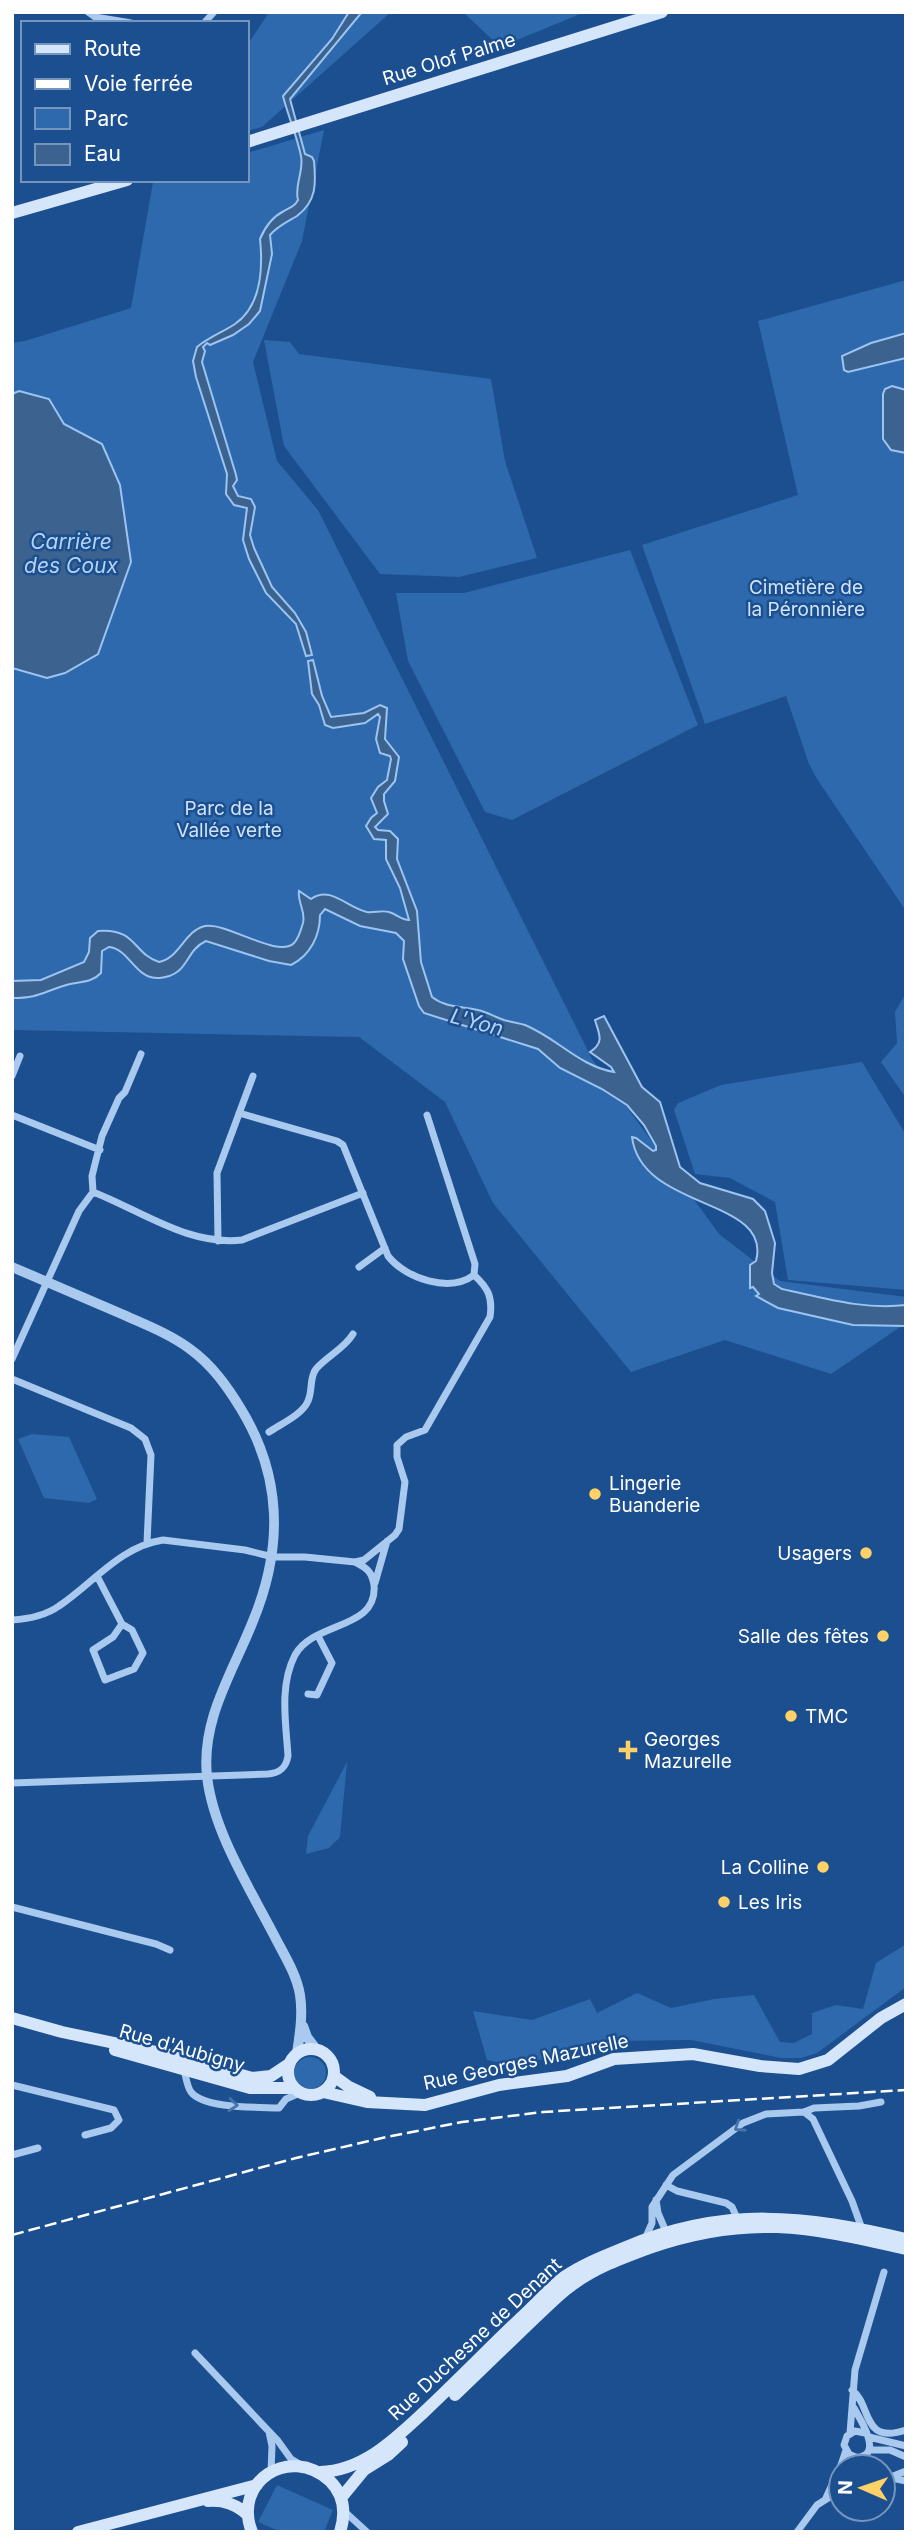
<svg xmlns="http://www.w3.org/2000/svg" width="918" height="2544" viewBox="0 0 918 2544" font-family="Inter,sans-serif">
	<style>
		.green { fill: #2e69ad }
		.water { fill: #3c6290; stroke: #9cc4f0; stroke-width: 2 }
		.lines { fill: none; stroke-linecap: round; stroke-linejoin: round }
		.minor { stroke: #a9c9ee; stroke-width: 7 }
		.tertiary { stroke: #a9c9ee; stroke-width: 10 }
		.secondary { stroke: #d6e6fa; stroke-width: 12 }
		.rail { stroke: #fff; stroke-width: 2.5; stroke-dasharray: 12 5; stroke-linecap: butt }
		.oneway { stroke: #4674ac }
		.poi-dot { fill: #ffd166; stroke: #1b4f8f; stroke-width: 2.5 }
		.labels { text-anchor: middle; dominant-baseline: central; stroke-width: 5; stroke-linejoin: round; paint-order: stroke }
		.street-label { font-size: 19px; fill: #fff; stroke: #1b4f8f }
		.park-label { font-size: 19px; fill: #cfe3fa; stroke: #1b4f8f }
		.poi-label { font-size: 19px; fill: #fff; stroke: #1b4f8f; text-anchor: start }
		.water-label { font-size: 21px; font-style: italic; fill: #b5d3f5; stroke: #1b4f8f }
	</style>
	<rect width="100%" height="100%" fill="#1b4f8f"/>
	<path class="green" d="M269,12H391L262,127L247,131V46Z
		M463,12H585L500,47Z
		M324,130L302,241L253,362L277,461L318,510L592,1059L719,1234L780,1281L906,1297V1323L831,1374L725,1340L631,1372L493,1203L445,1102L359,1037L12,1030V343L25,341L131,308L153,182L160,180H247V153Z
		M906,280V911L817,779L809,764L786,696L705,724L642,545L798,495L758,321Z
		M264,340L290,342L299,354L491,379L505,461L537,558L459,577L380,574L284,446Z
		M630,550L698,725L512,820L485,812L408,661L396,593H464Z
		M906,993V1098L881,1062L897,1043L895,1012Z
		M862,1062L906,1135V1290L788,1280L775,1202L730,1178L695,1174L674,1110L678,1103L721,1085Z
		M32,1434L69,1437L97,1499L89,1503L44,1498L18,1439Z
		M347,1762L340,1837L329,1848L306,1854L308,1836Z
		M906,1944V1987L817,2053L801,2058H781L691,2040L617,2041L515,2066L487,2060L473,2011L532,2020L590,1999L597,2013L637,1993L671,2008L714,1999L754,1995L780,2042L794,2043L812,2034V2013L836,2005L863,2009L876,1963Z
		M294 2073a16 16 0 1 1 32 0a16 16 0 1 1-32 0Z
		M277,2485L333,2510L324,2532H281L258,2522Z"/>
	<path class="water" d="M349,12H362L290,99L305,154L312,157L314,161C316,183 317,201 297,216C287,222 278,226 270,235L272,254L260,311L249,324L233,335L210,345L207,343L203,347L205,351L202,362L236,475L237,480L233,486L238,496L251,499L255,507L250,535L254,548L272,587L295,613L306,632L312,655L306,656L296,624L266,593L249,559L243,540L247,508L234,505L226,494L227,474L196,377L193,361L197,347C209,337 223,332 235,324C261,306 263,268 260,239C265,227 272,217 284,211C291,207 294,207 298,200C294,185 304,172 301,156C297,136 288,116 283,96L332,39Z
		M906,333V358L848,372L844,370L842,356L871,343Z
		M892,386L906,390V453L891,450L883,439V394L885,389Z
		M19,391L49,399L64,424L102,444L120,485L131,562L98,654L65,673L47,678L12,668V394Z
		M313,660L322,696L331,717L364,713L380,705L387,708L385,739L399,757L395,781L384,794V801L388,814L375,827L378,830L390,831L398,839L397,859L417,911L421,962L432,997C446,1008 462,1006 478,1010C487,1012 495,1017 504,1020C511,1022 518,1023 525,1025C557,1038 579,1066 614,1072L611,1067L590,1052C605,1042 599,1034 595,1020L604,1016L642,1087L660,1102L680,1167L700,1183L753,1199L765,1211L775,1243L772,1273L774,1284L782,1289C824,1298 863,1310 906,1305V1326L853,1325L778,1308L756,1296L759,1294L753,1287L750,1288V1265L756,1261C773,1197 641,1211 632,1137L636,1138L653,1151L656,1150V1146L644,1125L627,1105L602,1089L560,1068L538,1049L424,1013L419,1006L403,959L404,941L396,933L360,926L325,909L320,915C320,935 311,955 291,965L269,961L206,941C184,951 190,975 160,978C135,980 130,949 109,947L102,951L101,973C91,984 76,981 63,986C41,993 38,998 12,998V981L41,980L84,962L89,952L90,938L98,931C137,928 132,953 159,962C180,958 184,931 205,926C227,922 278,959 294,943C299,938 301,929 303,923C306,911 297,902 299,891L311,899C331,885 347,908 367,912C374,913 382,910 389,912C397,914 401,920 409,920L400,888L386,859V840L374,839L366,826L371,818L377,813L371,798L378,787L387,780L391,759L390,756L380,753L376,739L380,717L378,714L365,723L333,728L325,725L319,705L312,694L308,661Z"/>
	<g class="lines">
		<path class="minor" d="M88,12L95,17L131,23
			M204,23L214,12
			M12,1076L20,1056
			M239,1113L337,1141L343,1145L388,1256C406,1279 450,1293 474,1275
			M12,1115L100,1150
			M427,1115L475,1264L474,1275
			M93,1192C142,1211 188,1246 242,1240L363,1193
			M93,1192L92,1176L102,1136L119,1098L125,1092L141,1054
			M218,1241L217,1173L253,1076
			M359,1267L385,1248
			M12,1359L79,1211L93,1192
			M12,1379L131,1428L145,1439L151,1455L147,1543
			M269,1432C281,1424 303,1414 308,1401C313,1390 309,1378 316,1369C327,1356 344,1349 353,1334
			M97,1576L122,1624L132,1630L143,1653L134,1669L105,1680L93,1650L113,1637L122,1624
			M375,1583L387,1541
			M12,1620C28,1619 45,1616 59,1606C92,1584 121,1546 163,1540L245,1550L273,1557H305L355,1562L364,1560L395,1535L399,1529L405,1482L397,1457V1445L406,1437L425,1430L490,1317C493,1297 488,1288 474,1275
			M308,1694L317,1695L332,1663L318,1636
			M12,1783L268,1774C280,1773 286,1768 288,1756C286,1723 279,1686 295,1655C314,1621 378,1630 374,1585C372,1572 367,1568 355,1562
			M12,1907L156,1944L170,1950
			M184,2070C186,2077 187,2087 191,2092C204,2109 258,2107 279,2108L286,2099L300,2093
			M12,2085L114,2110L119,2120L111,2128L85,2135
			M804,2112L813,2119L852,2201L862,2229
			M12,2155L38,2148
			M666,2185L677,2191L726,2203L732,2207L737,2218
			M656,2200L658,2213L667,2234
			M645,2239L652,2223V2207L673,2175L743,2123L766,2114L804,2112L814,2108L859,2106L881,2102
			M195,2353L278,2441L291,2459L301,2465
			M852,2390C872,2405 861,2445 906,2430
			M854,2408C860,2419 878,2447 865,2455C859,2459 854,2457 849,2454L844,2445L847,2436L855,2431L865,2433
			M269,2432L272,2446L271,2472
			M850,2433L855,2370L884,2272
			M869,2437L906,2446
			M870,2450H890L906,2457
			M892,2478L906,2481
			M883,2480L906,2471
			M826,2498L841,2465L846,2450
			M344,2511L367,2532
			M797,2532L817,2505L841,2490"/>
		<path class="tertiary" d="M12,1267C50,1283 87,1299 124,1315C146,1325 170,1334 190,1349C212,1365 227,1386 241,1409C283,1478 283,1548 253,1621C233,1672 201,1719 207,1776C213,1832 252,1892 277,1941C286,1958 297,1976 300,1995C303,2014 300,2033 297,2053
			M303,2026L307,2037L316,2049"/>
		<path class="secondary" d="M247,142L662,12
			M12,213L127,180
			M12,2018L62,2032L180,2057L252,2078L271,2076L289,2064
			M288 2072a23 23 0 1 1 46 0a23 23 0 1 1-46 0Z
			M115,2050L250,2088H294
			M334,2076L349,2087L370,2097
			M323,2092L367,2102L425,2105L499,2085L567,2076L614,2059L693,2054L760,2066L799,2069L828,2060L881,2018L906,2004
			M455,2395C482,2369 509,2343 536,2317C548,2306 559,2294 572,2285C595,2268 622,2258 649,2248C747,2214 807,2226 906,2249
			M320,2472C362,2471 394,2440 423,2413C459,2379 493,2344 529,2310C541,2299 552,2286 564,2277C583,2264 604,2256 626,2247C725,2206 804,2215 906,2239
			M341,2498L364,2470L388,2455L402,2442
			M208,2501C224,2500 236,2504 248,2515
			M78,2532L257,2485
			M252,2532C232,2482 289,2444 330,2481C344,2495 346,2513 340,2532"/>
		<path class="rail" d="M12,2235L296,2158L382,2138L462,2122L543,2112L906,2090"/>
	</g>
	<defs><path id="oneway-chevron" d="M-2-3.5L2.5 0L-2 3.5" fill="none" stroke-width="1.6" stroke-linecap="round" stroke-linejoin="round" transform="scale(1.75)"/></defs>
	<g class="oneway">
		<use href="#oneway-chevron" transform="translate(233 2105) rotate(5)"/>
		<use href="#oneway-chevron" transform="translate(739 2127) rotate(147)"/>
	</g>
	<g class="poi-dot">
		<circle cx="595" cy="1494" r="7"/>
		<circle cx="866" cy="1553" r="7"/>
		<circle cx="883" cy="1636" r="7"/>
		<circle cx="791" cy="1716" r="7"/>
		<path d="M624.5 1739.5h7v7h7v7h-7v7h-7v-7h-7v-7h7z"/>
		<circle cx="823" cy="1867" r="7"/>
		<circle cx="724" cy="1902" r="7"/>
	</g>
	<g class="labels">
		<g class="street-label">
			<text transform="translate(449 59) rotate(-17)">Rue Olof Palme</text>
			<text transform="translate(182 2048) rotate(16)">Rue d'Aubigny</text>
			<text transform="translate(526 2062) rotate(-12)">Rue Georges Mazurelle</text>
			<text transform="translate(475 2339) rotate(-43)">Rue Duchesne de Denant</text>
		</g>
		<g class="park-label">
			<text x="806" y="587">Cimetière de<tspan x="806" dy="22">la Péronnière</tspan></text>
			<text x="229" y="808">Parc de la<tspan x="229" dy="22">Vallée verte</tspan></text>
		</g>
		<g class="poi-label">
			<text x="609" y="1483">Lingerie<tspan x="609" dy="22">Buanderie</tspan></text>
			<text x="852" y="1553" text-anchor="end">Usagers</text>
			<text x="869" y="1636" text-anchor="end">Salle des fêtes</text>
			<text x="805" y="1716">TMC</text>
			<text x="644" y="1739">Georges<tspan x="644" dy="22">Mazurelle</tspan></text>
			<text x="809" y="1867" text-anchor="end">La Colline</text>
			<text x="738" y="1902">Les Iris</text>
		</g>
		<g class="water-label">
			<text x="71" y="541">Carrière<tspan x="71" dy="24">des Coux</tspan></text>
			<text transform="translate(477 1022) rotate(15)">L'Yon</text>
		</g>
	</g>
	<rect width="918" height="2544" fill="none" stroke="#ffffff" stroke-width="28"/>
	<rect x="21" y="21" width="228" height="161" fill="#1b4f8f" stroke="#7695bc" stroke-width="2"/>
	<rect x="35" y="44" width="35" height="10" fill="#d6e6fa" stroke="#7695bc" stroke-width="2"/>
	<text x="84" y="56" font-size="21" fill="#ffffff">Route</text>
	<rect x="35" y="79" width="35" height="10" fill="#ffffff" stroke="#7695bc" stroke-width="2"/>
	<text x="84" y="91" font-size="21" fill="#ffffff">Voie ferrée</text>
	<rect x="35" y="108" width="35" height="21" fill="#2e69ad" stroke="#7695bc" stroke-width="2"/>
	<text x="84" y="126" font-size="21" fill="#ffffff">Parc</text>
	<rect x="35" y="144" width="35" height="21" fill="#3c6290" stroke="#7695bc" stroke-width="2"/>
	<text x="84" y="161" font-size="21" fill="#ffffff">Eau</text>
	<g transform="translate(862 2488) rotate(272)"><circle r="33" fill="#1b4f8f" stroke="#7695bc" stroke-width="2"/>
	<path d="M0-5L12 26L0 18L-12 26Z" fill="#ffd166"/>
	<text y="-10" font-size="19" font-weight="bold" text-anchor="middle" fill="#ffffff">N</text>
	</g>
</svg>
